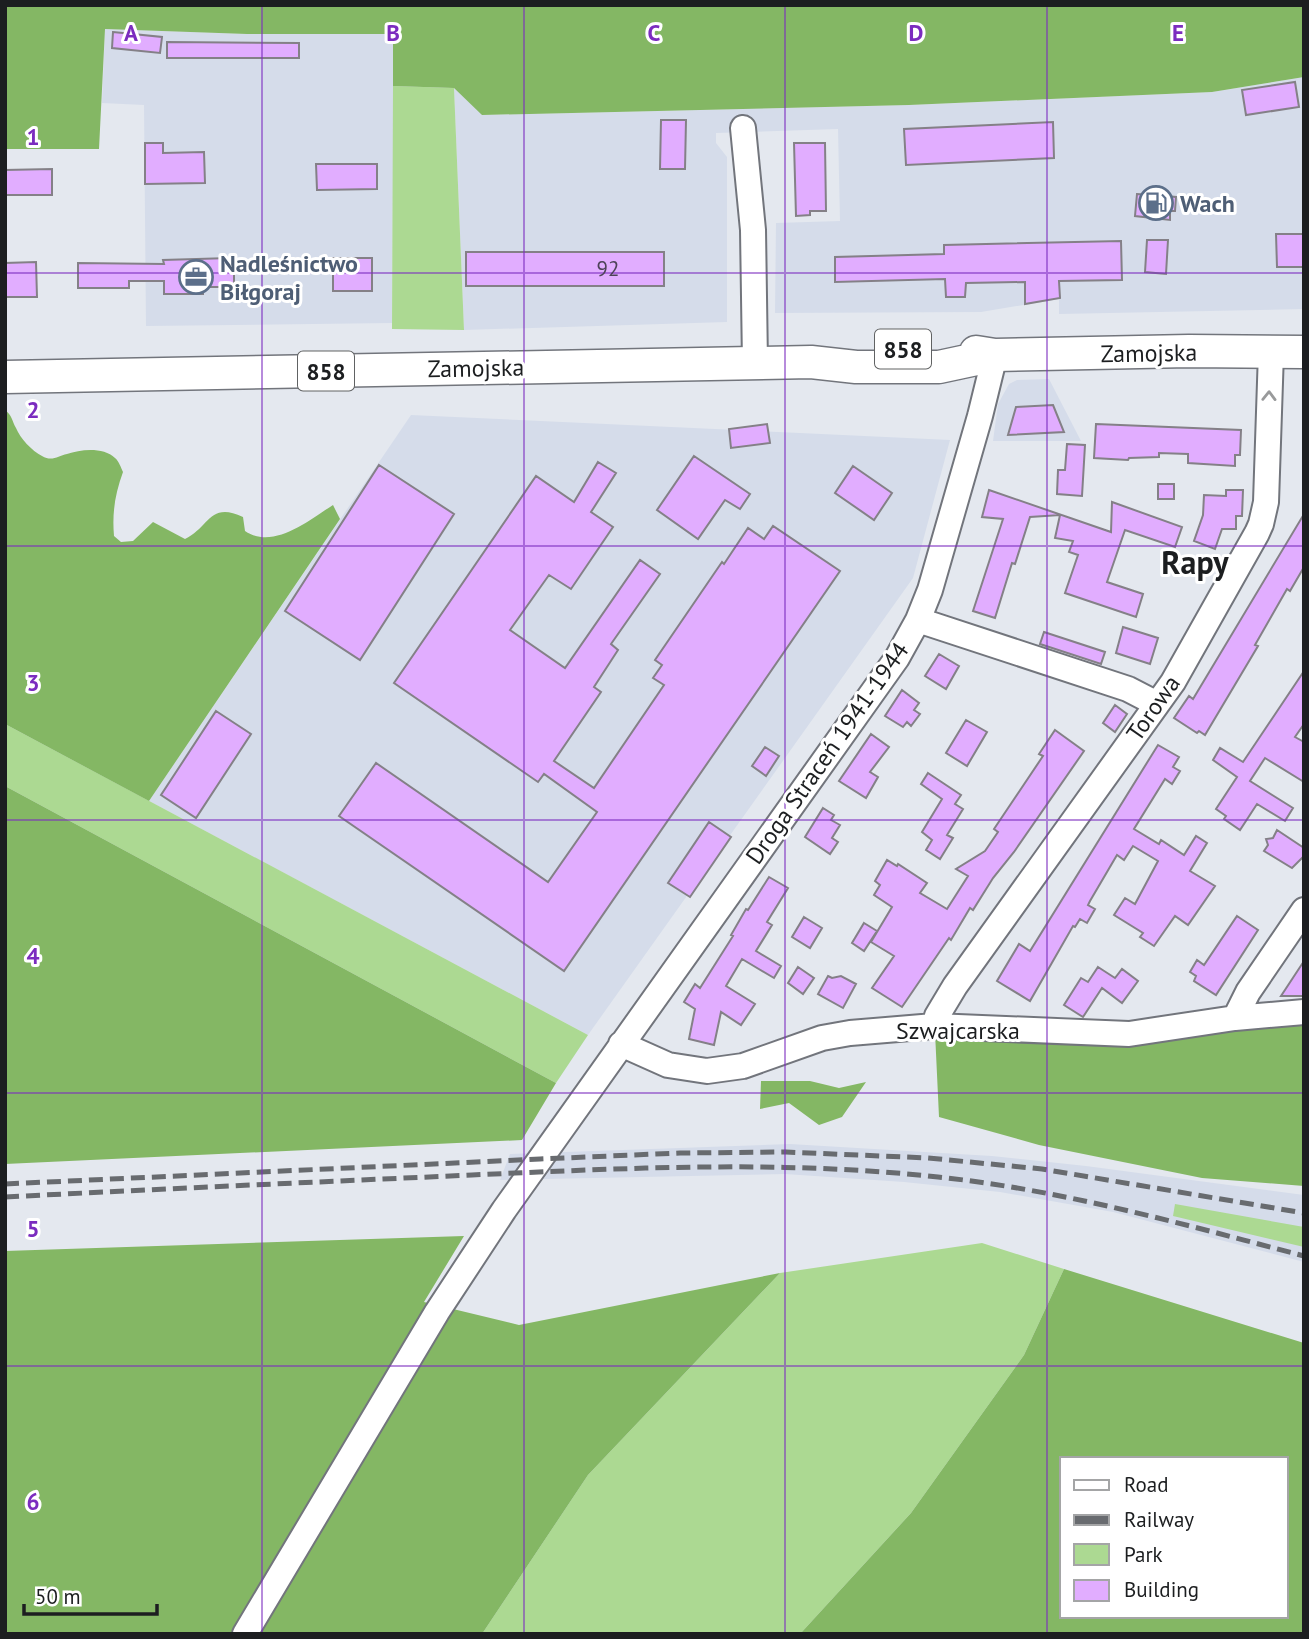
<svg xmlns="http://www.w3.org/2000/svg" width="1309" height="1639" viewBox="0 0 1309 1639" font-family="'PT Sans',sans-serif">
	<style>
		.built { fill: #d5dcea }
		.green { fill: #acd992 }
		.forest { fill: #84b764; fill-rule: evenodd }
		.building { fill: #e1adff; stroke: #848087; stroke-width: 2 }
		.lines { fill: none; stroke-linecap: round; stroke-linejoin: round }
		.minor-casing { stroke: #72757c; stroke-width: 28 }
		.major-casing { stroke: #72757c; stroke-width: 35 }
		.minor { stroke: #fff; stroke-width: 24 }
		.major { stroke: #fff; stroke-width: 32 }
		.rail { stroke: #686b6f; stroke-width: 5; stroke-dasharray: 14 7; stroke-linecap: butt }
		.oneway { stroke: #999a9b }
		.grid { fill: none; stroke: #7b2cbf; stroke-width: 2; stroke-opacity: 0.55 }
		.labels { text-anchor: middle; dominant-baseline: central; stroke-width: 6; stroke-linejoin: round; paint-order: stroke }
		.number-label { font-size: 21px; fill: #4d4258 }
		.shield { fill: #fff; stroke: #606263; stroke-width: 2 }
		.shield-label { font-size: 23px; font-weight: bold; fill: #1c1e20 }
		.service-label { font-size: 24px; font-weight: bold; fill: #4e5e75; stroke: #fff; text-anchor: start }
		.street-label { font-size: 24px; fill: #1c1e20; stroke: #fff }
		.district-label { font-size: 32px; font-weight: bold; fill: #1c1e20; stroke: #fff }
		.grid-label { font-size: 23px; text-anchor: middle; font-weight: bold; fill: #7b2cbf; stroke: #fff; stroke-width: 6; stroke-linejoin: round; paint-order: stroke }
	</style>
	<rect width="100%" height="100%" fill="#e4e8ef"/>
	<path class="built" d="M105,29L247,34H394L392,323L146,326L144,105L102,103Z
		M1304,77V309L1059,314V299L981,312L775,313L776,223L840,221L838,129L716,133V143L727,157V322L464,330L454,88L483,115L909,105L1212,92Z
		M1049,379L1081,441H993L998,404L1009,384L1017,380Z
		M411,415L950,440L913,578L588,1035L149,801Z
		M790,1144L992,1156L1086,1166L1304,1195V1262L1113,1212L1000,1192L904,1182L785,1174L500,1180L510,1154Z"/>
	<path class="green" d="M393,86L454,88L464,330L392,329Z
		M5,724L588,1035L556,1083L5,786Z
		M1175,1204L1304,1227V1247L1173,1216Z
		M982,1243L1064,1269L1024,1355L911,1513L800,1634H482L588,1475L780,1273Z"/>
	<path class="forest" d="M5,5H1304V77L1212,92L909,105L482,115L454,88L393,86V34H247L105,29L99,149H5Z
		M5,410C12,415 12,421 16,428C20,438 32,451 42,456C52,462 58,456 67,454C81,449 104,447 115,458C119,461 121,468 123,472C115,494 112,513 114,536L121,542L133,541L153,522L185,539C209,528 209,501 243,517L245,531C273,550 308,521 333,505L340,519L149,801L5,724Z
		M5,786L556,1083L522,1140L5,1164Z
		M1304,1021V1186L1202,1178L1039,1145L939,1117L935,1032Z
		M761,1081H810L839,1088L866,1082L842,1117L819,1125L789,1103L760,1109Z
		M464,1236L424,1302L519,1325L780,1273L588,1475L482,1634H5V1251Z
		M1064,1269L1304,1343V1634H800L911,1513L1024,1355ZM1062,1459H1286V1616H1062Z"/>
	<path class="building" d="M113,32L162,37L160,53L112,48Z
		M167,42L299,43V58H167Z
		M1295,82L1299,107L1246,115L1242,90Z
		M661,120H686L685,169H660Z
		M1053,122L1054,158L906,165L904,129Z
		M145,143H163V153L204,152L205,183L145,184Z
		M794,143H825L826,211H810V215L796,216Z
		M316,164H377V189L317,190Z
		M52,169V195H5V170Z
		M1137,194L1176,197L1175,211H1170V220L1135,216Z
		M1276,234H1304V267H1277Z
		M1147,240H1168L1166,274L1145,272Z
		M1121,241L1122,280L1059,281L1060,298L1025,304V282L966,283L965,297H946L945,279L835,282V257L944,254V245Z
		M466,252H664V286H466Z
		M230,258V271H234V287H203V294H164V281H129V288H78V263L164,264L163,260Z
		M333,258H372V291H333Z
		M36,262L37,297H5V263Z
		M1053,405L1064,432L1008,435L1016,407Z
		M767,424L770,443L731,448L729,429Z
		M1096,424L1241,430L1240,455H1235V466L1188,463V454L1159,453V457L1129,458L1128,460L1094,458Z
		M1067,444L1085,445L1082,496L1057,494L1058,470H1065Z
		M694,456L750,494L740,509L725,500L698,539L657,510Z
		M598,462L616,473L591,512L613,527L571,589L549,575L510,630L565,668L640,560L660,574L611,644L618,650L594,687L601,692L554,761L594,788L664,685L653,678L662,665L655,660L722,562L724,564L748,528L764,539L773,526L840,571L564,971L339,816L376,763L548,882L597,812L544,774L538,782L394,683L536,476L574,502Z
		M379,465L454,514L360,660L285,611Z
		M853,466L892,493L874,520L835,493Z
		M1158,484H1174V499H1158Z
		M989,490L1111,532L1112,502L1182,527L1175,547L1125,530L1107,582L1143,594L1136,617L1065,593L1078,555L1069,552L1073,541L1055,538L1060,515L1030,517L1015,564L1012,563L995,618L973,611L1003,519L982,517Z
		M1226,490H1243L1242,516H1236V529H1222L1215,549L1194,541L1203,515L1204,495L1226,496Z
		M1304,514V567L1290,591L1287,589L1255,645L1258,646L1205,735L1199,731L1197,733L1174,718L1189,696L1193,699Z
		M1123,627L1158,638L1150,664L1116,653Z
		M1044,632L1105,652L1101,664L1040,644Z
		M939,654L959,666L946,689L925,676Z
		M1304,671V724L1295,737L1304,742V782L1265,758L1250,781L1293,808L1285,821L1257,804L1240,830L1224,819L1226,816L1216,809L1237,777L1213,760L1220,748L1243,762Z
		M902,690L919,703L914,710L920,714L911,726L907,722L903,727L885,716Z
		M1115,705L1127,714L1115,732L1103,723Z
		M216,711L251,734L196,818L161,795Z
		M966,720L987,732L967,766L946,753Z
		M1055,730L1084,751L1014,852L993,878L973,910L970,908L951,940L949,938L902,1007L872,988L894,956L871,942L892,907L874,895L880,885L875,881L887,860L897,866L898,864L927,883L920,893L947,909L968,876L956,869L985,851L998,832L994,829L1043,756L1039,754Z
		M871,734L889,747L870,772L878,777L866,798L839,781Z
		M1158,745L1179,757L1173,767L1180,771L1172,784L1165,779L1134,829L1159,844L1161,840L1184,855L1196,836L1207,843L1190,871L1215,886L1188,925L1175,916L1154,946L1140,937L1143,933L1114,915L1125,898L1135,904L1158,861L1133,846L1124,860L1117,855L1090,901L1088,905L1095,909L1087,923L1080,919L1075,927L1073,926L1030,1001L997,981L1019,944L1030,951Z
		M765,747L779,756L766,776L752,766Z
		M928,773L961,795L955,804L963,809L947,835L953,838L940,859L926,850L932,840L922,832L942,799L921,784Z
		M823,808L834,815L831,820L840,825L832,838L838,842L830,854L805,837Z
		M709,822L731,837L690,897L668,883Z
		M1277,830L1304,848L1303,857L1292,868L1264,851L1268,845L1266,839L1273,838Z
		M769,877L788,888L767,922L772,925L756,951L781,966L774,978L742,959L726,986L755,1004L741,1025L721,1012L714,1045L689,1039L695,1009L684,1002L695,984L700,988L733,936L731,935L746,909L748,910Z
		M1237,916L1258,930L1216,995L1194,981L1196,976L1190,972L1197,960L1204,965Z
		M804,917L822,928L810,948L792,937Z
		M864,923L877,931L864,951L852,943Z
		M1304,961V996H1281Z
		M798,967L814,978L803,994L788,983Z
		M1098,967L1115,978L1122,969L1138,981L1122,1003L1102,988L1083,1017L1064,1005L1081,978L1088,982Z
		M828,976L832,978L841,976L856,984L843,1008L818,994Z"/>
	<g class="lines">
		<g class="minor-casing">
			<path id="minor" d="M743,128L753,230L755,363
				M918,620L1128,689L1157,704
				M1235,1018L1248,992L1304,910
				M934,1026L937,1016L955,986L1173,682L1257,533L1261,524L1266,502L1271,352
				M621,1044L668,1065L707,1071L743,1066L822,1038L850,1033L934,1026L1129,1034L1235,1018L1304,1012
				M245,1634L437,1312L504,1210L897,658L918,620L930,590L980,416L995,355"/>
		</g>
		<g class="major-casing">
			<path id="major" d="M976,352L995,355L1189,351L1304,352
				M5,377L811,362L856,367H939L995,355"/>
		</g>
		<use href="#minor" class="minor"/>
		<use href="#major" class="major"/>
		<path class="rail" d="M5,1184L540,1159L680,1153L786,1152L928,1158L1042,1169L1304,1213
			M5,1197C161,1189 316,1182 472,1175C627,1168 783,1160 938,1177C1062,1190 1183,1224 1304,1256"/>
	</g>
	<defs><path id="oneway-chevron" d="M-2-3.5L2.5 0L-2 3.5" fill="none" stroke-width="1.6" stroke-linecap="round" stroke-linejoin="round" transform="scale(1.75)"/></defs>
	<use class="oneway" href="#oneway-chevron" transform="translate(1269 396) rotate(-89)"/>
	<path class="grid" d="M262,5V1634M524,5V1634M785,5V1634M1047,5V1634M5,273H1304M5,546H1304M5,820H1304M5,1093H1304M5,1366H1304"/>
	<defs>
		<g id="fuel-ring" transform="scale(1.75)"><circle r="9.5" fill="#fff" stroke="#5c6f8a" stroke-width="1.5"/><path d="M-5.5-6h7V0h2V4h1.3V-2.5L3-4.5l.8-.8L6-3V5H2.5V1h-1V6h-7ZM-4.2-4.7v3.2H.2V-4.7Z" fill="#5c6f8a"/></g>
		<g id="office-ring" transform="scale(1.75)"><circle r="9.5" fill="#fff" stroke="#5c6f8a" stroke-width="1.5"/><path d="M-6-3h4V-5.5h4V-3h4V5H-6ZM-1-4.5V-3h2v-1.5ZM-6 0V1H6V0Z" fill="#5c6f8a"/></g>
	</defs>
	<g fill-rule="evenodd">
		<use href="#fuel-ring" x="1156" y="203"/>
		<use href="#office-ring" x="196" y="277"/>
	</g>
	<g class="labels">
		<g class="number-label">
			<text x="608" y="268">92</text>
		</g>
		<g class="shield">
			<rect x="875" y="329.5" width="56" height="39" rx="5"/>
			<rect x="298" y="351.5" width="56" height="39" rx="5"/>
		</g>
		<g class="shield-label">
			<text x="903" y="349">858</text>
			<text x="326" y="371">858</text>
		</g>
		<g class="service-label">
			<text x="1180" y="203">Wach</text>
			<text x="220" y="263">Nadleśnictwo<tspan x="220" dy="28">Biłgoraj</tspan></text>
		</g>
		<g class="street-label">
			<text transform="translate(1149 353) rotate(-1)">Zamojska</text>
			<text transform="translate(476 368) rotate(-1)">Zamojska</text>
			<text transform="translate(1153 708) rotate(-55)">Torowa</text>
			<text transform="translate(827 753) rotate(-55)">Droga Straceń 1941-1944</text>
			<text x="958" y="1030">Szwajcarska</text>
		</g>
		<g class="district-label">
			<text x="1195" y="562">Rapy</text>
		</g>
	</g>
	<g class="grid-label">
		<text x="131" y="41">A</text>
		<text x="393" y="41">B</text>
		<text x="654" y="41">C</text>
		<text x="916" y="41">D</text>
		<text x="1178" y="41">E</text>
		<text x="33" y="145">1</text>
		<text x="33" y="418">2</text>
		<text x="33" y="691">3</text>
		<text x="33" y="964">4</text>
		<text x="33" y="1237">5</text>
		<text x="33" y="1510">6</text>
	</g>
	<rect width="1309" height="1639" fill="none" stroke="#1c1e20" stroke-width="14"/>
	<rect x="1060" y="1457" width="228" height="161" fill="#ffffff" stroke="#a4a5a6" stroke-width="2"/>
	<rect x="1074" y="1480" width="35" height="10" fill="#ffffff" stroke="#a4a5a6" stroke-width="2"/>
	<text x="1124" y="1492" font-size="21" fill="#1c1e20">Road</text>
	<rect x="1074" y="1515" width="35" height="10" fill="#686b6f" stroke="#a4a5a6" stroke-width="2"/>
	<text x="1124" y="1527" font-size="21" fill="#1c1e20">Railway</text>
	<rect x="1074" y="1544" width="35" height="21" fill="#acd992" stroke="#a4a5a6" stroke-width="2"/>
	<text x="1124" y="1562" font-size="21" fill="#1c1e20">Park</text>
	<rect x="1074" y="1580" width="35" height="21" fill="#e1adff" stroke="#a4a5a6" stroke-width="2"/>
	<text x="1124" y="1597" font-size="21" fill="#1c1e20">Building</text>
	<path d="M24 1604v10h133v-10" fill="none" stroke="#1c1e20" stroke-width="3.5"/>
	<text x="35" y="1604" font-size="21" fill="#1c1e20" stroke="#ffffff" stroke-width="5" paint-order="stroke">50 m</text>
</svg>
